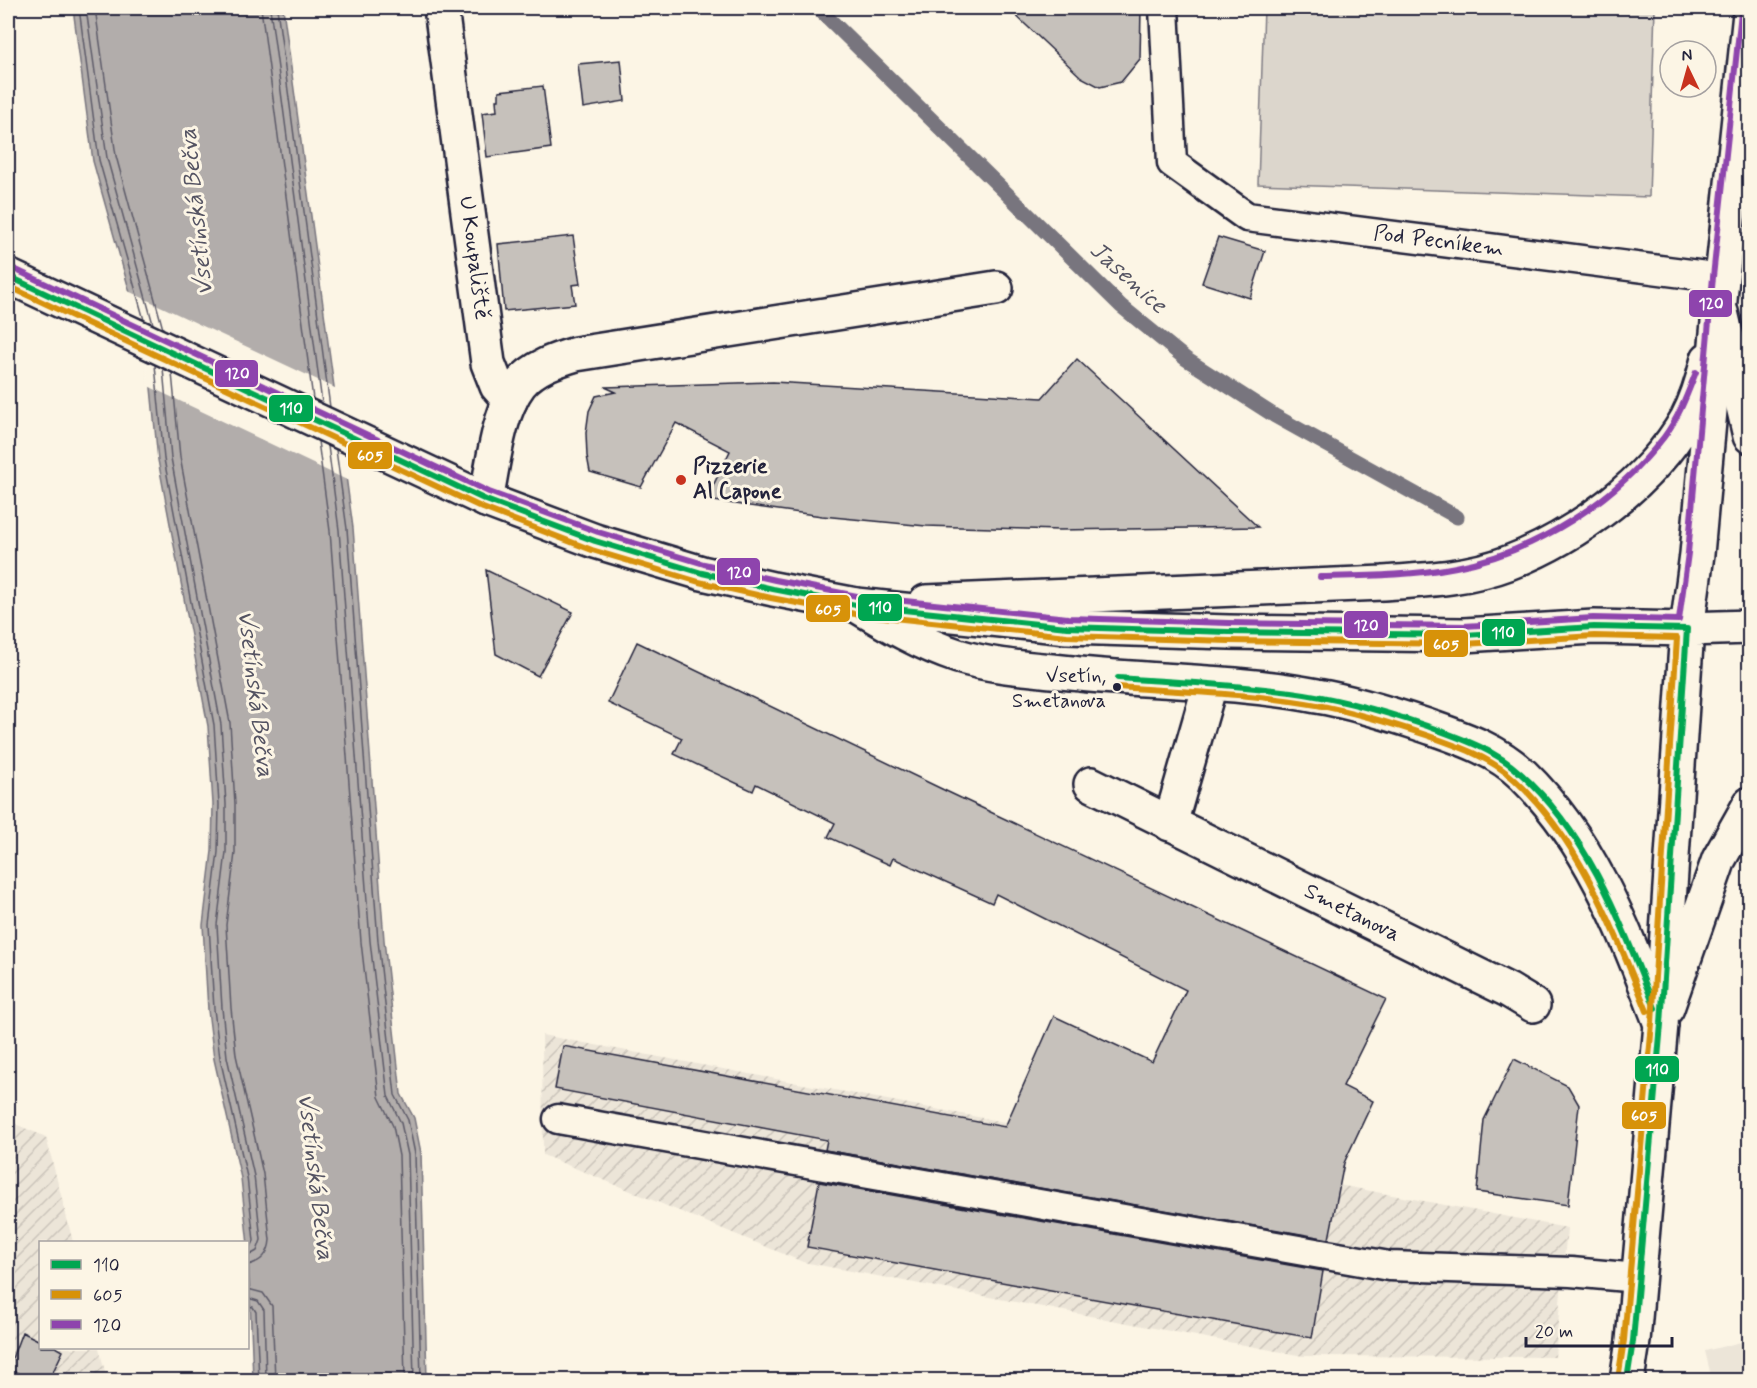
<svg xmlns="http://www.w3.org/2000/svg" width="1757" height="1388" viewBox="0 0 1757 1388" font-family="Mynerve,sans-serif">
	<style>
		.built { fill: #ece5d8 }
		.industrial { fill: url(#industrial-furrows) }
		.pitch { fill: #dcd6cc; stroke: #7f7c84; stroke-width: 1.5 }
		.water { fill: #b2adab; stroke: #78757e; stroke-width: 1.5 }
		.pier { fill: #fcf5e5 }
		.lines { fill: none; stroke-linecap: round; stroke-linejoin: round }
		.shore { stroke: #5c5a68; stroke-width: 1.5 }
		.stream { stroke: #78757e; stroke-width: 15 }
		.building { fill: #c6c1bb; stroke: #22223b; stroke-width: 1.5 }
		.service-casing { stroke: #22223b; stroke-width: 33 }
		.minor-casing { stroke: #22223b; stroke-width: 38 }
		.tertiary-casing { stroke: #22223b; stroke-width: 38 }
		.service { stroke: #fcf5e5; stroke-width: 28 }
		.minor { stroke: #fcf5e5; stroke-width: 33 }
		.tertiary { stroke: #fcf5e5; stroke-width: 33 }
		.bus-1-casing { stroke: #fcf5e5; stroke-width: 10 }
		.bus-2-casing { stroke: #fcf5e5; stroke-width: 10 }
		.bus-3-casing { stroke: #fcf5e5; stroke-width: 10 }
		.bus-1 { stroke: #00a651; stroke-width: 6 }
		.bus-2 { stroke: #d79209; stroke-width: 6 }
		.bus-3 { stroke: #8e44ad; stroke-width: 6 }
		.poi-dot { fill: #c8321e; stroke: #fcf5e5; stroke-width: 2 }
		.bus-dot { fill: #22223b; stroke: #fcf5e5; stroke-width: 2 }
		.labels { text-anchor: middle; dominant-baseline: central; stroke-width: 6; stroke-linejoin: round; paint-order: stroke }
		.bus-label { font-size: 20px; fill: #22223b; stroke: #fcf5e5; text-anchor: end }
		.street-label { font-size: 22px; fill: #22223b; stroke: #fcf5e5 }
		.poi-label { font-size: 22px; font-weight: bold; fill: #22223b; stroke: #fcf5e5; text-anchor: start }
		.water-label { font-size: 24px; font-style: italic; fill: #545362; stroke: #fcf5e5 }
		.line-badge { stroke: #fcf5e5; stroke-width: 2 }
		.badge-label { font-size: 16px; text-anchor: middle; font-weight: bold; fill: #fff }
	</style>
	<defs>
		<pattern id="industrial-furrows" width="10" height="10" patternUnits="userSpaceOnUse" patternTransform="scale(1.5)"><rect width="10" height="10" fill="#ece5d8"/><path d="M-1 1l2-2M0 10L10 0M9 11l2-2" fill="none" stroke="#cac4ba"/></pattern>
	</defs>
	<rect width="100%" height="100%" fill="#fcf5e5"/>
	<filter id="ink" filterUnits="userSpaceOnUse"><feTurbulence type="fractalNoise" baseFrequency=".0167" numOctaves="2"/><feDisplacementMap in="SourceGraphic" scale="12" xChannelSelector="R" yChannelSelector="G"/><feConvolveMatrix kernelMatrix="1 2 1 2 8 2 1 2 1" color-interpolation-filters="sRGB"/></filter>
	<g filter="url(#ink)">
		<path class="built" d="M1749,1340V1380H1712L1705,1351Z"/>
		<path class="industrial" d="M542,1035L1567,1228L1555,1357L1303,1356L803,1262L543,1155Z
			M8,1121L46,1137L73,1242H40V1348H99L107,1380H8Z"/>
		<path class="pitch" d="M1264,8H1655L1649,197L1258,184Z"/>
		<path class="water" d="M73,8H283L353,528L384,940L401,1094L414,1118L421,1153L427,1380H253L248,1245L241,1178L214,1059L208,1010L203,925L212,851L213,804L208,726L158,460L148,357L93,161Z"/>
		<path class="pier" d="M126,290L337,389L349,481L148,386L145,358Z"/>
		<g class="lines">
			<path class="shore" d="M79,8L99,160L144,320
				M86,8L107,158L153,324
				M95,8L116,156L163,329
				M261,8L313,399
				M270,8L322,403
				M277,8L330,407
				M155,365L164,459L214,725L219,804L218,852L209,925L214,1009L220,1058L247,1177L254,1241L252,1245L248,1248
				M163,368L171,458L221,725L226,804V852L217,925L222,1008L227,1057L254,1176L261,1240L257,1251L248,1256
				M172,373L180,457L230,723L235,804V853L226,925L231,1008L236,1055L263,1174L270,1240C269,1254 261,1262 248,1265
				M318,441L330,531L361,942L379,1097L393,1126L399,1156L405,1380
				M328,446L339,530L370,941L388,1096L401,1123L408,1155L414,1380
				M336,450L347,529L378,941L395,1095L408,1120L415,1154L421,1380
				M248,1289L263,1293L272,1306L275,1380
				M248,1298L258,1301L264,1310L266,1380
				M248,1306L253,1307L256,1312L259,1380"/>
			<path class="stream" d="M818,8L1121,306L1186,359L1275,416L1457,517"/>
		</g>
		<path class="building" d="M1008,8H1141L1140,59L1121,82L1100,87L1081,77Z
			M621,60L625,101L583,108L578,64Z
			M543,86L551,148L487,157L482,113L497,111L496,100H499V91Z
			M573,236L580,284L572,285L575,304L504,311L498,244Z
			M1218,237L1265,251L1250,298L1202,283Z
			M1077,359L1258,527L1059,530L926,526L822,516L706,500L730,451L676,423L641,487L590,472L587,456L586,433L589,411L596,396L616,392L605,387L773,382L1042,398Z
			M486,570L573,612L538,676L496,654Z
			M637,642L946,791L1386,999L1343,1086L1373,1101L1344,1163L1329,1239L825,1150L827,1140L555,1089L563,1046L1005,1127L1054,1016L1152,1062L1186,990L996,894L992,903L893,858L890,865L828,837L835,823L756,784L753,791L674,754L682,738L608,703Z
			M1514,1059L1568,1086L1579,1105L1568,1205L1477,1192L1484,1120Z
			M819,1182L1323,1271L1312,1338L807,1247Z
			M22,1332L40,1341V1347H56L63,1351L49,1380H36L8,1369Z"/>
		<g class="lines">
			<g class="service-casing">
				<g id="service">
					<path id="s1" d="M1164,8L1172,163L1247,217L1722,278"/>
					<path d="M558,1119L1389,1266L1571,1272L1638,1278"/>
				</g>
			</g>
			<g class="minor-casing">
				<g id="minor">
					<path id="s2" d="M441,8L488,363L497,386L510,401"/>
					<path d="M1721,312L1750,436"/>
					<path d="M486,500C493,466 498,412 520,384C534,367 556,360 576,354L996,288"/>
					<path d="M926,602L1383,583C1425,580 1469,578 1508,563C1576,537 1651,482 1687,419C1697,400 1703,380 1708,359"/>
					<path d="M856,605C889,625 921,644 958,656C997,668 1040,669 1080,674C1158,682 1240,681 1317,696C1353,702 1391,714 1427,726C1461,738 1496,749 1523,775C1593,843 1626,935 1661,1024"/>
					<path id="s3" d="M1091,784L1508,990L1533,1005"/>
					<path d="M1170,824L1210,685"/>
					<path d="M1667,1008L1719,859L1750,804"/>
				</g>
			</g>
			<g class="tertiary-casing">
				<path id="tertiary" d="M8,276L486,500L595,541L702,573L773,589L856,605L1067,627L1229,632L1464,635L1594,627L1687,629L1750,627
					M1627,1380L1633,1341L1661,1024L1687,629L1697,554L1722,278L1750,13"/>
			</g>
			<use href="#service" class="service"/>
			<use href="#minor" class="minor"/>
			<use href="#tertiary" class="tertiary"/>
			<g class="bus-1-casing">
				<path id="bus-1" d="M8,276L486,500L595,541L702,573L773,589L856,605L1067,627L1229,632L1464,635L1594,627L1687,629L1661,1024L1633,1341L1627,1380
					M1118,678C1176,682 1233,684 1291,692C1337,698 1383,711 1427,726C1460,738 1494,749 1520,773C1589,834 1622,925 1655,1008"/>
			</g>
			<g class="bus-2-casing">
				<path id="bus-2" d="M8,286L483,508L592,550L699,582L771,598L855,614L1067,636L1229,641L1464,644L1594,636L1677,638L1652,1023L1624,1340L1618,1379
					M1117,687C1184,692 1251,693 1317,705C1354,712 1390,723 1426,735C1458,746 1490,757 1515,780C1581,841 1614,930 1647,1011"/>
			</g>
			<g class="bus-3-casing">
				<path id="bus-3" d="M12,268L489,492L598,532L704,564L775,580L857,596L1068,618L1229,623L1464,626L1593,618L1679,620L1688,553L1713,277L1741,12
					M1320,577C1365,576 1411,576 1456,567C1536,552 1615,501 1664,437C1679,417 1687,395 1696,372"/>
			</g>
			<use href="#bus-1" class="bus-1"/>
			<use href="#bus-2" class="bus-2"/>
			<use href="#bus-3" class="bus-3"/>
		</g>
	</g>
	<circle class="poi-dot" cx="681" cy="480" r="6"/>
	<circle class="bus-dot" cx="1117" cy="687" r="5"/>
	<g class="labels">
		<g class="bus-label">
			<text x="1106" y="676">Vsetín,<tspan x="1106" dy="25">Smetanova</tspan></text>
		</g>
		<g class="street-label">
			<text stroke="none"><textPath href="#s1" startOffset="441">Pod Pecníkem</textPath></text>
			<text stroke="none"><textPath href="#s2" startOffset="252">U Koupaliště</textPath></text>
			<text stroke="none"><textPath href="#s3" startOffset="291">Smetanova</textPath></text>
		</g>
		<g class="poi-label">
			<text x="693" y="467">Pizzerie<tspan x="693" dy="25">Al Capone</tspan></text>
		</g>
		<g class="water-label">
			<text transform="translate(197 212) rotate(-96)">Vsetínská Bečva</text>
			<text transform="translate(1128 278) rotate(42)">Jasenice</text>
			<text transform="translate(255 694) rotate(83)">Vsetínská Bečva</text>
			<text transform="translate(315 1177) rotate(83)">Vsetínská Bečva</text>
		</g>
	</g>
	<g class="line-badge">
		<rect x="1688" y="289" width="45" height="29" rx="6" fill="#8e44ad"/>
		<rect x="214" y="359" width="45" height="29" rx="6" fill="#8e44ad"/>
		<rect x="268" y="394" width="46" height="29" rx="6" fill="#00a651"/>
		<rect x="347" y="441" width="46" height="29" rx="6" fill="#d79209"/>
		<rect x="716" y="557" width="45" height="29" rx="6" fill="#8e44ad"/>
		<rect x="857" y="593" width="46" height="29" rx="6" fill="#00a651"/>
		<rect x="805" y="594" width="46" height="29" rx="6" fill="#d79209"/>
		<rect x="1343" y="610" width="46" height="29" rx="6" fill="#8e44ad"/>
		<rect x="1481" y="618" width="45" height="29" rx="6" fill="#00a651"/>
		<rect x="1423" y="629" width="46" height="29" rx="6" fill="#d79209"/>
		<rect x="1634" y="1055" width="46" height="28" rx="6" fill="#00a651"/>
		<rect x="1621" y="1101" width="46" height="29" rx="6" fill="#d79209"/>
	</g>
	<g class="badge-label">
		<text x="1711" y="309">120</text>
		<text x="237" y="379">120</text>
		<text x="291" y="414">110</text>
		<text x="370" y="461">605</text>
		<text x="739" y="578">120</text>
		<text x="880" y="613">110</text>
		<text x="828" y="615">605</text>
		<text x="1366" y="631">120</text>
		<text x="1503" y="638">110</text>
		<text x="1446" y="650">605</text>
		<text x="1657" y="1075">110</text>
		<text x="1644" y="1121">605</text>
	</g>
	<rect width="1757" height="1388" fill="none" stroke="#fcf5e5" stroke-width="30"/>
	<rect x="15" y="15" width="1727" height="1358" fill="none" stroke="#22223b" stroke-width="2" filter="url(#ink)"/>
	<rect x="39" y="1241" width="210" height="108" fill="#fcf5e5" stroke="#a5a1a1" stroke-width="1.5"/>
	<rect x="51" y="1260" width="30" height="9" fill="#00a651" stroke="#a5a1a1" stroke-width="1.5"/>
	<text x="93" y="1271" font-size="18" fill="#22223b">110</text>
	<rect x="51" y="1290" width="30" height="9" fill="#d79209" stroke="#a5a1a1" stroke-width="1.5"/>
	<text x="93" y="1301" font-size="18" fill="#22223b">605</text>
	<rect x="51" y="1320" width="30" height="9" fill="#8e44ad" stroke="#a5a1a1" stroke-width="1.5"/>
	<text x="93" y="1331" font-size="18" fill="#22223b">120</text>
	<g transform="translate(1688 69) rotate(355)"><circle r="28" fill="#fcf5e5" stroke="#a5a1a1" stroke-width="1.5"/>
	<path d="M0-4.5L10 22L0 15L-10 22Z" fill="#c8321e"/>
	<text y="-9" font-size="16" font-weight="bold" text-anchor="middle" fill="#22223b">N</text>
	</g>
	<path d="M1526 1337v9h146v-9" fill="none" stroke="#22223b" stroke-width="3"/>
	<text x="1535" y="1337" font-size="18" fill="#22223b" stroke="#fcf5e5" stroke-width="4.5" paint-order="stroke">20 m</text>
</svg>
